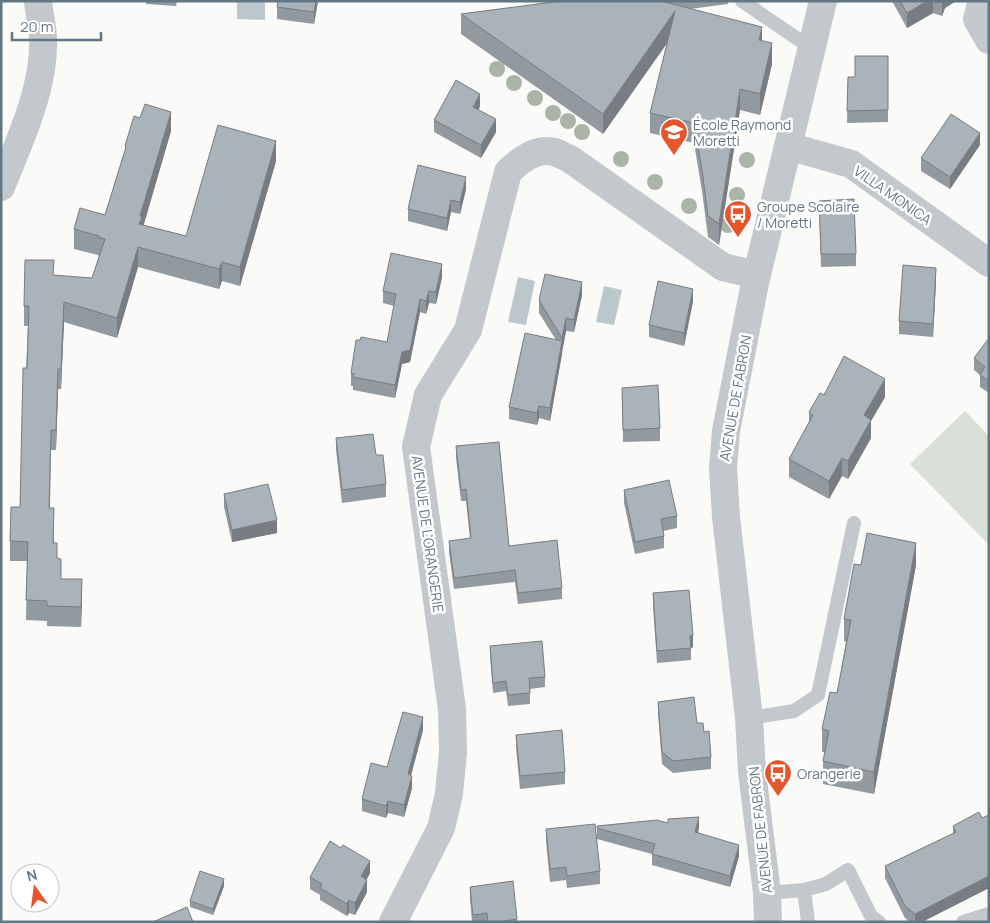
<svg xmlns="http://www.w3.org/2000/svg" width="990" height="923" viewBox="0 0 990 923" font-family="Manrope,sans-serif">
	<style>
		.green { fill: #dadfd7 }
		.water { fill: #bbc7cb }
		.lines { fill: none; stroke-linecap: round; stroke-linejoin: round }
		.service { stroke: #c3c8cc; stroke-width: 14 }
		.minor { stroke: #c3c8cc; stroke-width: 28 }
		.tertiary { stroke: #c3c8cc; stroke-width: 28 }
		.tree { fill: #aab4a7 }
		.wall { fill: #929a9f }
		.shaded-wall { fill: #777d82 }
		.building { fill: #aab3b9; stroke: #777d82 }
		.labels { text-anchor: middle; dominant-baseline: central; stroke-width: 5; stroke-linejoin: round; paint-order: stroke }
		.poi-label { font-size: 14px; fill: #657683; stroke: #fff; text-anchor: start }
		.street-label { font-size: 14px; fill: #657683; stroke: #fff }
	</style>
	<rect width="100%" height="100%" fill="#fafaf8"/>
	<path class="green" d="M965,411L989,436V545L910,464Z"/>
	<path class="water" d="M237,1H265V20L237,19Z
		M518,277L535,281L526,325L508,322Z
		M604,286L622,290L614,325L596,322Z"/>
	<g class="lines">
		<path class="service" d="M742,1L811,48
			M749,718L794,711L818,695L854,523
			M804,890L808,922
			M767,893L804,890L826,884L848,870L871,916L879,922
			M963,922L989,914"/>
		<path class="minor" d="M982,1L977,19L989,40
			M788,146L851,164L989,263
			M393,922L441,828L449,794L453,752L452,709L416,447L428,395L468,330L508,172C520,160 537,147 555,152C560,154 565,157 570,159L723,267L757,275"/>
		<path class="tertiary" d="M1,187C19,142 45,88 43,39C43,27 39,14 38,1
			M768,922L767,893L752,772L749,718L726,517L723,468L726,431L755,283L823,1"/>
	</g>
	<g class="tree">
		<circle cx="497" cy="69" r="8"/>
		<circle cx="514" cy="83" r="8"/>
		<circle cx="535" cy="98" r="8"/>
		<circle cx="553" cy="113" r="8"/>
		<circle cx="568" cy="121" r="8"/>
		<circle cx="582" cy="132" r="8"/>
		<circle cx="621" cy="159" r="8"/>
		<circle cx="747" cy="160" r="8"/>
		<circle cx="655" cy="182" r="8"/>
		<circle cx="737" cy="195" r="8"/>
		<circle cx="689" cy="206" r="8"/>
		<circle cx="728" cy="225" r="8"/>
	</g>
	<path class="wall" d="M146,1H177L176,6L146,4Z
		M278,1H318L314,24L277,19V7Z
		M561,1H728V4L690,9L762,40L772,64L760,115L740,110L719,245L708,237L702,191L694,143L650,133V113L667,43L603,134L461,34V14Z
		M892,1H956L945,8L942,16L933,13L907,28Z
		M888,56V122L847,123L848,77H855Z
		M480,106L479,110L496,132L481,158L434,132V120Z
		M171,131L143,225L186,236L276,161L240,286L222,281L219,289L138,267L117,338L64,322L61,389H58L56,450H51L50,508L54,528V543L61,579L82,599L81,627L47,626V621L26,620L27,561H10V541L20,507L28,326H24V306L54,275L92,278L99,257L98,255L74,249V229L105,215L125,151V146Z
		M980,145L950,189L921,171V158Z
		M466,189L460,214L451,212L447,231L408,221V209Z
		M819,201L856,254V266L821,267Z
		M442,277L436,304L429,303L426,314L420,312L410,362L402,364L395,398L353,390V386H351V373L387,342L394,306L383,303V291Z
		M936,281L933,337L899,334V321Z
		M582,295L574,332L566,331L550,421L539,418L537,425L509,419V407L556,340L539,313V300Z
		M693,301L684,346L649,337V325Z
		M989,338V393L980,387V375L974,370V358Z
		M622,388L660,428V441L623,442Z
		M824,395L885,397L871,421V438L848,479L842,476L829,499L789,477V459L809,422V412Z
		M336,438L376,455L386,484V497L342,503L336,450Z
		M456,446L509,546L562,588V599L518,604L515,582L454,589L449,552V541L470,539L466,501H461L456,458Z
		M624,490L677,516V528L663,531L664,536V548L635,554L624,503Z
		M224,494L277,533L232,542L224,507Z
		M861,565H916L874,794L823,784V761L825,752H822V729L837,693L846,642L844,641V619Z
		M653,593L693,647L691,648V660L657,663L653,606Z
		M490,646L545,677V687L530,689V704L508,706L506,691L493,693L490,656Z
		M658,702L697,723L704,732L711,757V769L673,773L662,764L658,714Z
		M423,730L411,775L412,788L404,817L388,813L386,818L362,811V799L387,767Z
		M516,735L565,772V784L520,789L516,748Z
		M989,815V888L922,922H910L905,918L885,878V866L953,834V826L982,818Z
		M668,823L699,828L698,832L739,856L730,887L652,865V854L597,839V826Z
		M546,829L600,871V884L567,888L566,880L550,882L546,841Z
		M370,873L367,879V892L355,915L349,913L347,916L320,900V895L310,889V877Z
		M224,886L213,915L190,907V901Z
		M470,887L517,919V922H472L470,899Z"/>
	<path class="shaded-wall" d="M316,1H318L314,24V12Z
		M927,1H933V13L907,28V13Z
		M942,1H956L945,8L942,16Z
		M675,11V32L603,134V114Z
		M762,27V48L759,40Z
		M772,43V64L760,115V94Z
		M740,89V110L719,245V224Z
		M480,94V106L473,119V107Z
		M171,112V131L142,231L139,244L140,216Z
		M496,119V132L481,158V145Z
		M980,133V145L950,189V177Z
		M276,141V161L240,286V267Z
		M466,177V189L460,214V202Z
		M451,200V212L447,231V218Z
		M138,247V267L117,338V318Z
		M222,262V281L219,289V269Z
		M442,264V277L436,304V292Z
		M936,268V281L933,337V324Z
		M582,282V295L574,332V320Z
		M693,289V301L684,346V333Z
		M429,291V303L426,314V301Z
		M420,299V312L410,362L402,364L395,398V385L402,352Z
		M64,302V322L61,389V369Z
		M566,318V331L562,351V338Z
		M562,341V354L550,421V408Z
		M58,369V389L56,450V430Z
		M885,379V397L871,421V438L848,479V461L864,415Z
		M539,406V418L537,425V413Z
		M842,458V476L829,499V481Z
		M277,520V533L232,542V530Z
		M916,543V565L874,794V772Z
		M82,579V599L81,627V607Z
		M693,635V647L690,648V636Z
		M423,717V730L408,787V774Z
		M412,776V788L404,817V805Z
		M388,801V813L386,818V806Z
		M699,817V828L695,843V832Z
		M739,845V856L730,887V876Z
		M370,861V873L361,889V876Z
		M989,876V888L922,922H915V914Z
		M224,879V886L213,915V909Z
		M367,880V892L355,915V903Z
		M349,900V913L347,916V904Z"/>
	<path class="building" d="M278,1H316L314,12L277,7Z
		M561,1H661L762,27L759,40L772,43L760,94L740,89L719,224L708,216L702,170L694,123L650,113L675,11L603,114L461,14Z
		M900,1H927L907,13Z
		M855,56H888V110L847,111L848,77H855Z
		M456,80L480,94L473,107L496,119L481,145L434,120Z
		M145,104L171,112L140,216L142,217L139,224L186,236L218,125L276,141L240,267L222,262L219,269L138,247L117,318L64,302L61,369H58L56,430H51L49,508H54L53,543H57V558L61,559V579H82L81,607L47,606V601L26,600L28,542L10,541L11,507H20L23,368H27L29,306H24L25,260H54L53,275L92,278L105,239L98,237L99,236L74,229L80,208L105,215L126,147L125,146L134,116L140,118Z
		M951,114L980,133L950,177L921,158Z
		M418,165L466,177L460,202L451,200L447,218L408,209Z
		M854,199L856,254H821L819,201Z
		M391,253L442,264L436,292L429,291L426,301L420,299L410,350L402,352L395,385L353,377L354,374L351,373L356,340H360L361,337L387,342L396,294L383,291Z
		M903,265L936,268L933,324L899,321Z
		M545,274L582,282L574,320L566,318L562,338L539,300Z
		M658,281L693,289L684,333L649,325Z
		M525,333L562,341L550,408L539,406L537,413L509,407Z
		M989,338V381L980,375L985,367L974,358Z
		M844,356L885,379L864,415L871,420L848,461L842,458L829,481L789,459L813,415L809,412L820,393L824,395Z
		M658,385L660,428L623,430L622,388Z
		M373,434L376,455H383L386,484L342,490L336,438Z
		M499,442L509,546L557,540L562,588L518,593L515,570L454,578L449,541L471,538L466,489L461,490L456,446Z
		M669,480L677,516L661,519L664,536L635,542L624,490Z
		M268,484L277,520L232,530L224,494Z
		M867,533L916,543L874,772L823,761L829,731L822,729L830,692L837,693L851,620L844,619L854,564L861,565Z
		M689,590L693,635L690,636L691,648L657,651L653,593Z
		M542,641L545,677L529,678L530,693L508,695L506,681L493,683L490,646Z
		M694,697L697,723H703L704,732L709,731L711,757L673,761L662,752L658,702Z
		M403,712L423,717L408,774L412,776L404,805L388,801L386,806L362,799L371,763L387,767Z
		M562,730L565,772L520,776L516,735Z
		M979,812L982,818L989,815V876L915,914L905,906L885,866L956,832L953,826Z
		M699,817L695,832L739,845L730,876L652,854L655,844L597,828V826L657,820L668,823V819Z
		M595,824L600,871L567,876L566,867L550,869L546,829Z
		M330,841L341,848L343,845L370,861L361,876L367,880L355,903L349,900L347,904L320,888L322,884L310,877Z
		M200,871L224,879L213,909L190,901Z
		M513,881L517,919L499,922H488L487,913L473,915L470,887Z
		M187,907L193,922H153Z"/>
	<defs>
		<g id="school-pin" transform="scale(1.4375)"><path d="M0 17L-7.5 6A9.5 9.5 0 1 1 7.5 6Z" fill="#e4572e" stroke="#fff"/><path d="M0-5L7-2L0 1L-7-2ZM-4 1L0 2.5L4 1V4Q0 6-4 4Z" fill="#fff"/></g>
		<g id="bus-pin" transform="scale(1.4375)"><path d="M0 17L-7.5 6A9.5 9.5 0 1 1 7.5 6Z" fill="#e4572e" stroke="#fff"/><path d="M-5-6H5V4H4V6H2V4H-2V6H-4V4H-5ZM-3.5-4V0h7V-4ZM-3.5 1.2v1.5H-2V1.2ZM2 1.2v1.5H3.5V1.2Z" fill="#fff"/></g>
	</defs>
	<g fill-rule="evenodd">
		<use href="#school-pin" x="674" y="132"/>
		<use href="#bus-pin" x="738" y="214"/>
		<use href="#bus-pin" x="778" y="773"/>
	</g>
	<g class="labels">
		<g class="poi-label">
			<text x="693" y="124">École Raymond<tspan x="693" dy="16">Moretti</tspan></text>
			<text x="757" y="206">Groupe Scolaire<tspan x="757" dy="16">/ Moretti</tspan></text>
			<text x="797" y="773">Orangerie</text>
		</g>
		<g class="street-label">
			<text transform="translate(893 195) rotate(35)">VILLA MONICA</text>
			<text transform="translate(735 398) rotate(-80)">AVENUE DE FABRON</text>
			<text transform="translate(428 534) rotate(82)">AVENUE DE L'ORANGERIE</text>
			<text transform="translate(760 830) rotate(-96)">AVENUE DE FABRON</text>
		</g>
	</g>
	<rect width="990" height="923" fill="none" stroke="#657683" stroke-width="5"/>
	<g transform="translate(35 888) rotate(346)"><circle r="24" fill="#ffffff" stroke="#c1c8cd"/>
	<path d="M0-4L9 19L0 12L-9 19Z" fill="#e4572e"/>
	<text y="-8" font-size="14" font-weight="bold" text-anchor="middle" fill="#657683">N</text>
	</g>
	<path d="M12 32v8h89v-8" fill="none" stroke="#657683" stroke-width="2.5"/>
	<text x="20" y="32" font-size="15" fill="#657683" stroke="#ffffff" stroke-width="4" paint-order="stroke">20 m</text>
</svg>
